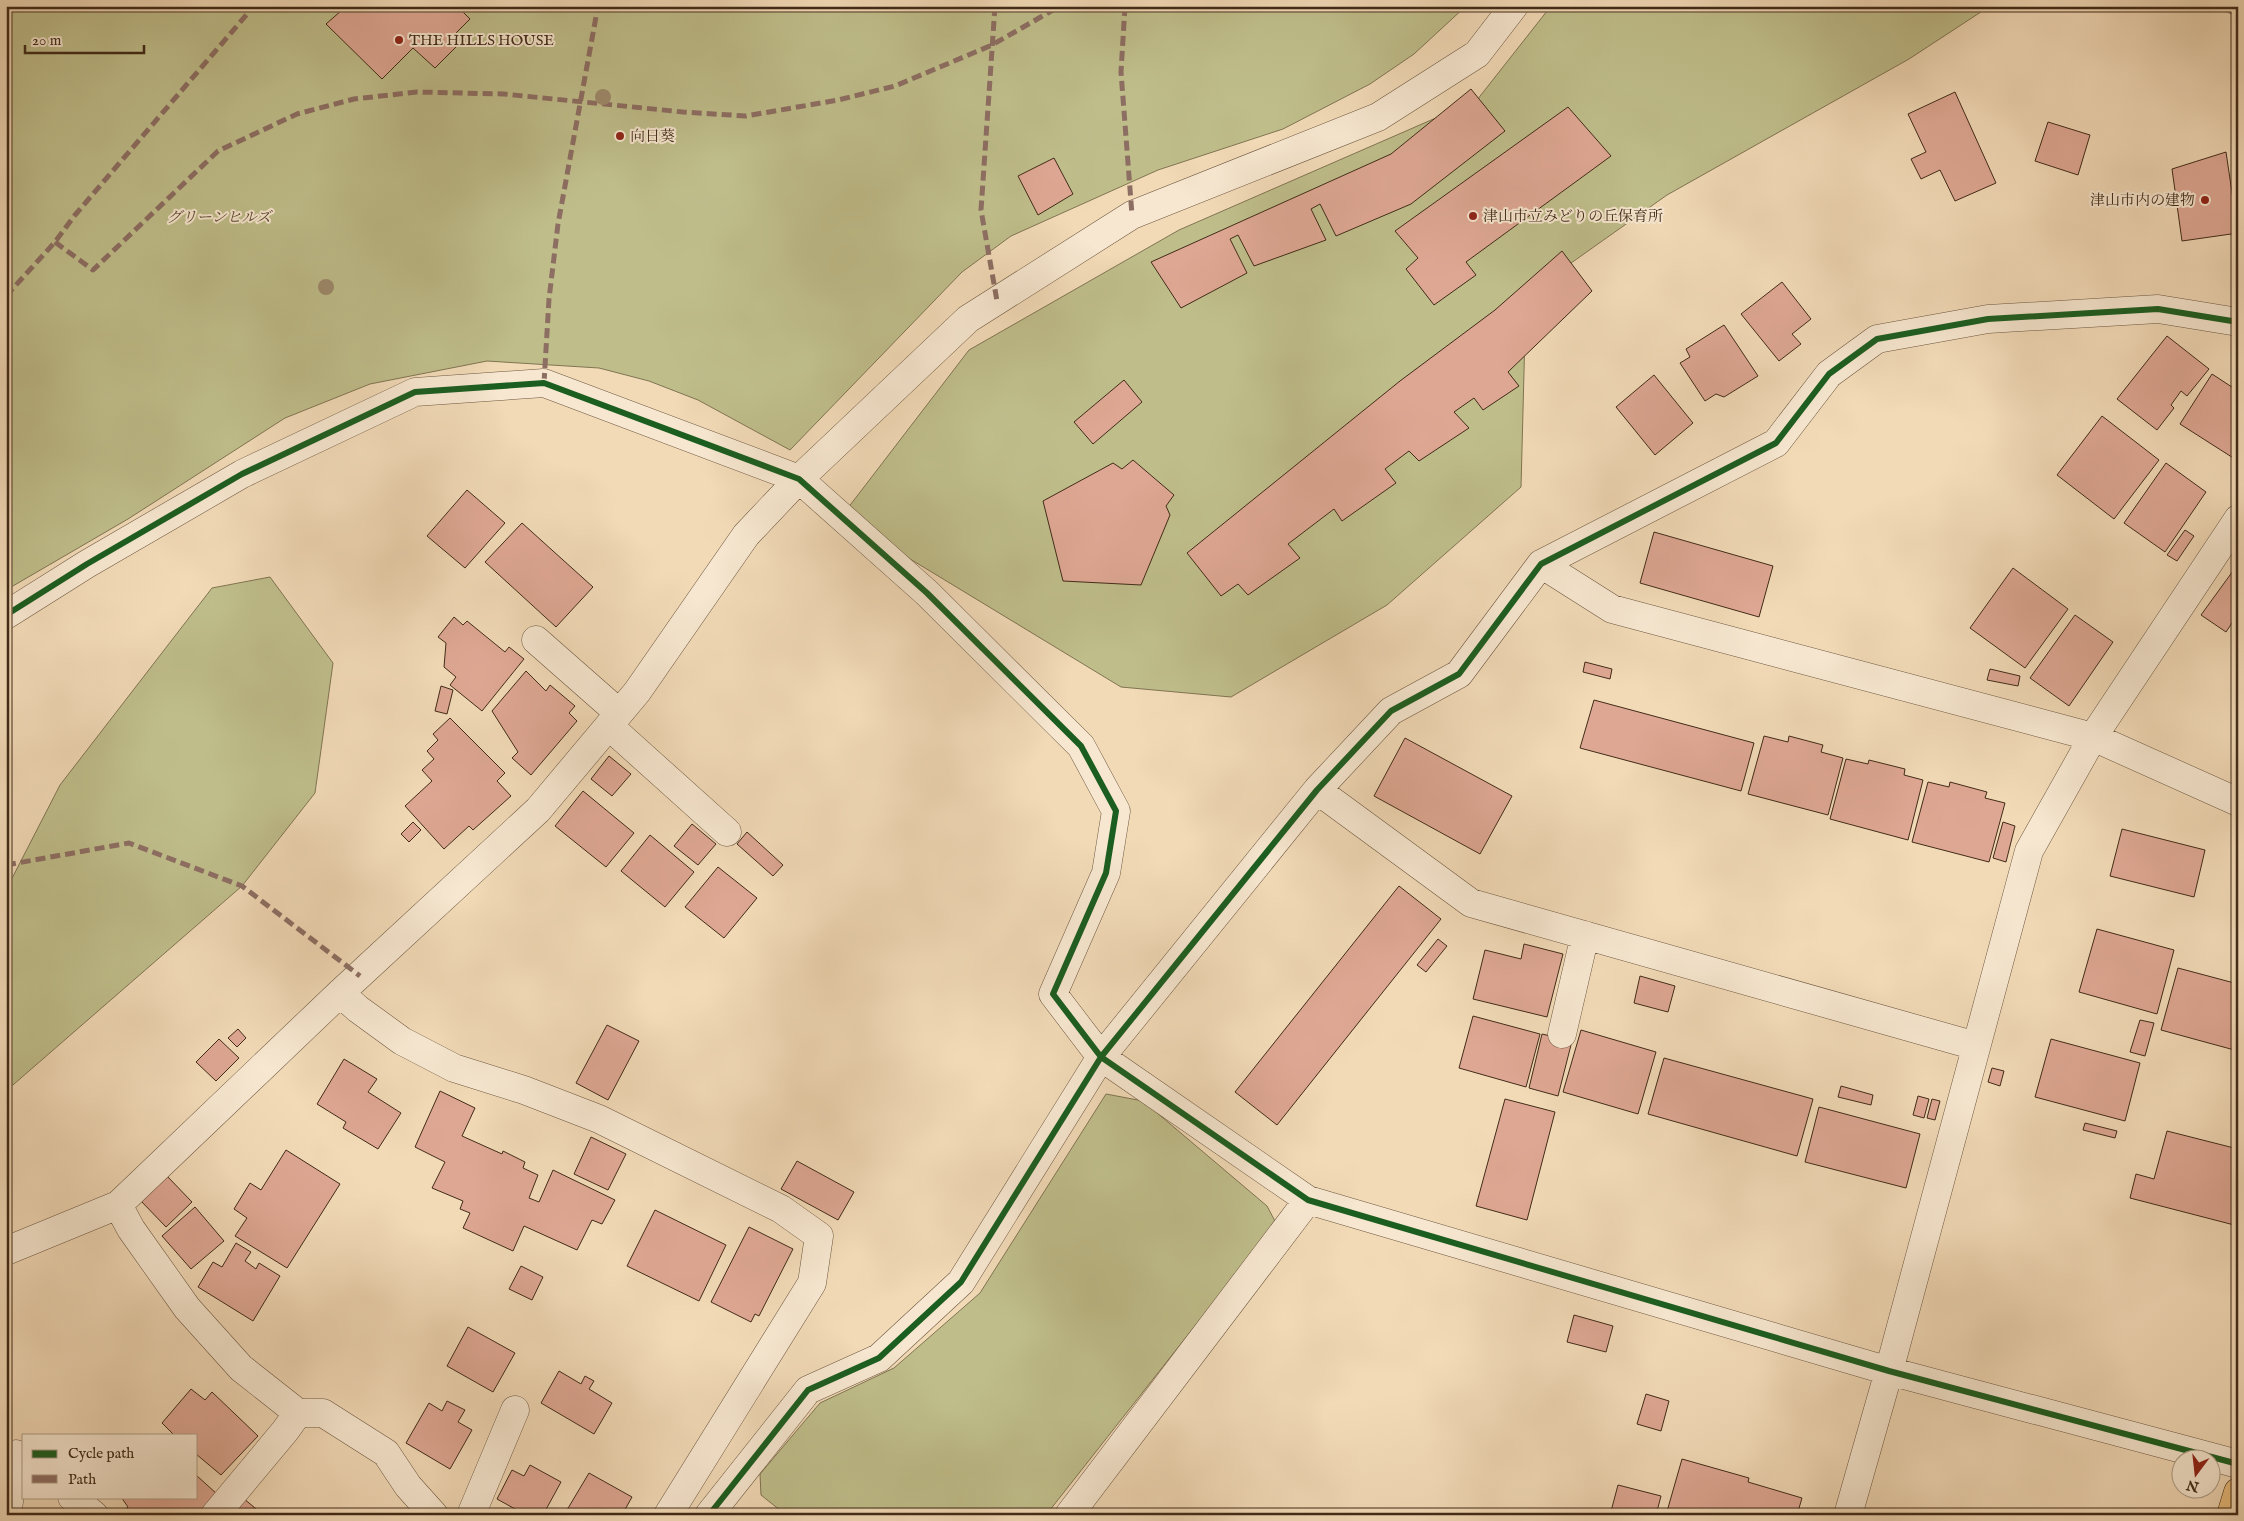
<svg xmlns="http://www.w3.org/2000/svg" width="2244" height="1521" viewBox="0 0 2244 1521" font-family="'IM FELL English','Noto Serif JP',serif">
	<style>
		.green { fill: #bfbe8b; stroke: #807452 }
		.building { fill: #dea793; stroke: #412b18 }
		.lines { fill: none; stroke-linecap: round; stroke-linejoin: round }
		.street-casing { stroke: #6d5740; stroke-width: 29 }
		.primary-casing { stroke: #412b18; stroke-width: 29 }
		.street { stroke: #f7e7d0; stroke-width: 28 }
		.primary { stroke: #e9bd7c; stroke-width: 28 }
		.quiet { stroke: #8d6e63; stroke-width: 5; stroke-dasharray: 10 5; stroke-linecap: butt }
		.cycleway-casing { stroke: #f7e7d0; stroke-width: 9 }
		.cycleway { stroke: #1b5e20; stroke-width: 6 }
		.tree { fill: #9e8a6c }
		.poi-dot { fill: #8f2418; stroke: #f7e7d0; stroke-width: 2 }
		.labels { text-anchor: middle; dominant-baseline: central; stroke-width: 4; stroke-linejoin: round; paint-order: stroke }
		.poi-label { font-size: 15px; fill: #412b18; stroke: #f7e7d0; text-anchor: start }
		.park-label { font-size: 15px; font-style: italic; fill: #5a482f; stroke: #f7e7d0 }
	</style>
	<rect width="100%" height="100%" fill="#f2dab7"/>
	<filter id="stains"><feTurbulence type="fractalNoise" baseFrequency=".004" numOctaves="4"/><feColorMatrix values="0 0 0 0 .2 0 0 0 0 .09 0 0 0 0 .02 0 0 0 .5 -.17"/></filter>
	<radialGradient id="worn" r=".72"><stop offset=".6" stop-color="#630" stop-opacity="0"/><stop offset="1" stop-color="#630" stop-opacity=".3"/></radialGradient>
	<path class="green" d="M6,6H1466L1414,54L1370,84L1283,129L1158,170L1011,236L962,272L790,450L698,400L649,381L599,368L487,361L370,384L285,418L128,519L6,590Z
		M1551,6H1990L1909,59L1667,195L1526,295L1521,487L1387,605L1231,697L1121,687L841,517L969,350L1179,230L1477,100Z
		M2209,6H2238V16Z
		M270,577L333,663L315,793L242,886L6,1091V890L60,785L212,588Z
		M1106,1094L1143,1101L1267,1206L1276,1223L1046,1515H786L761,1495L760,1474L820,1403L894,1368L980,1293Z"/>
	<path class="building" d="M338,6H457L470,19L453,36L459,44L435,68L413,48L382,79L326,24L342,10Z
		M1471,89L1505,131L1411,204L1336,236L1320,204L1311,209L1326,240L1254,266L1238,235L1230,239L1247,273L1181,308L1151,262L1391,154Z
		M1955,92L1996,183L1955,201L1940,170L1921,179L1911,159L1926,152L1908,114Z
		M1568,107L1611,156L1466,262L1476,275L1434,305L1406,269L1418,258L1395,231Z
		M2048,122L2090,135L2078,175L2035,161Z
		M2226,152L2238,233L2182,241L2172,169Z
		M1054,158L1073,194L1038,215L1018,176Z
		M1562,251L1592,291L1508,372L1519,386L1483,410L1474,398L1454,412L1469,428L1419,461L1409,451L1385,469L1396,483L1342,521L1334,509L1288,544L1300,558L1248,595L1238,584L1221,596L1187,553L1400,381L1495,310Z
		M1782,282L1811,319L1792,334L1801,344L1779,361L1741,314Z
		M1724,325L1758,376L1724,397L1716,394L1705,401L1680,363L1690,357L1686,349Z
		M2167,336L2209,369L2187,396L2181,391L2171,405L2174,408L2157,430L2117,399Z
		M2212,374L2238,391V461L2180,424Z
		M1654,375L1693,423L1655,455L1616,407Z
		M1124,380L1142,402L1093,444L1074,422Z
		M2102,416L2159,460L2114,519L2057,475Z
		M1133,460L1174,495L1166,506L1170,515L1141,585L1063,581L1043,501L1113,463L1122,469Z
		M2166,463L2206,492L2165,552L2124,523Z
		M467,490L505,523L465,568L427,536Z
		M522,523L593,587L556,627L485,562Z
		M2185,530L2194,536L2177,561L2167,555Z
		M1654,532L1773,566L1759,617L1640,583Z
		M2238,564V618L2236,617L2226,632L2201,615Z
		M2013,568L2068,609L2025,668L1970,628Z
		M2075,615L2113,642L2069,706L2030,678Z
		M454,617L463,625L467,621L505,652L509,647L524,659L482,711L450,685L456,677L444,667L446,643L438,637Z
		M1585,662L1612,669L1610,679L1583,672Z
		M1990,669L2020,676L2018,686L1987,680Z
		M526,671L546,691L550,685L575,706L569,713L577,721L531,775L512,758L518,752L492,711Z
		M441,686L453,690L447,714L435,711Z
		M1594,700L1754,743L1741,791L1580,748Z
		M450,718L505,773L497,781L511,796L473,830L469,826L444,849L405,806L432,781L422,770L434,759L427,751L438,740L433,734Z
		M1764,736L1788,742L1789,736L1823,745L1821,752L1843,758L1828,815L1748,794Z
		M1405,738L1512,796L1480,854L1374,796Z
		M609,756L631,774L612,796L591,779Z
		M1846,759L1868,764L1869,760L1905,769L1904,775L1923,780L1908,840L1830,819Z
		M1928,782L1949,787L1950,782L1987,792L1985,798L2005,803L1989,862L1912,842Z
		M583,791L634,833L606,867L555,826Z
		M413,822L421,830L409,842L401,834Z
		M2003,822L2015,826L2006,862L1993,858Z
		M692,824L716,844L698,865L674,846Z
		M2122,829L2205,850L2194,897L2110,876Z
		M747,832L783,865L773,876L737,844Z
		M650,835L694,872L665,907L621,871Z
		M718,867L757,898L724,938L685,907Z
		M1399,886L1441,919L1277,1125L1235,1092Z
		M2097,929L2174,950L2157,1014L2079,992Z
		M1438,939L1447,946L1426,972L1417,965Z
		M1524,944L1563,954L1547,1017L1473,999L1485,950L1521,959Z
		M2178,968L2238,984V1051L2161,1030Z
		M1640,976L1675,986L1668,1012L1634,1003Z
		M1473,1016L1540,1034L1526,1087L1459,1068Z
		M2140,1020L2154,1023L2145,1056L2130,1052Z
		M607,1025L639,1041L608,1100L576,1083Z
		M238,1029L246,1038L237,1047L228,1038Z
		M1581,1030L1656,1052L1638,1114L1563,1092Z
		M1542,1034L1572,1041L1558,1096L1529,1088Z
		M219,1039L239,1058L216,1081L196,1062Z
		M2051,1039L2140,1063L2125,1121L2035,1097Z
		M1664,1058L1813,1099L1797,1156L1648,1114Z
		M344,1059L377,1079L368,1092L401,1113L378,1149L343,1128L346,1122L317,1104Z
		M1992,1068L2004,1071L2000,1086L1988,1082Z
		M1841,1086L1873,1095L1871,1105L1838,1097Z
		M440,1091L475,1108L462,1136L502,1154L503,1151L525,1162L523,1168L538,1175L529,1198L539,1202L553,1170L615,1200L602,1224L592,1220L577,1250L524,1226L513,1251L463,1228L470,1213L460,1209L463,1201L432,1188L445,1162L415,1147Z
		M1918,1096L1929,1099L1924,1118L1913,1115Z
		M1505,1099L1555,1112L1527,1220L1476,1206Z
		M1932,1099L1940,1101L1935,1120L1927,1118Z
		M1819,1107L1920,1134L1906,1188L1805,1162Z
		M2085,1123L2117,1131L2115,1138L2083,1130Z
		M2167,1131L2238,1149V1226L2130,1198L2136,1174L2154,1179Z
		M591,1137L626,1154L608,1190L574,1174Z
		M286,1150L340,1184L287,1268L235,1236L247,1218L234,1209L250,1183L261,1190Z
		M797,1161L854,1192L838,1220L781,1189Z
		M167,1176L192,1202L166,1227L141,1201Z
		M195,1207L224,1241L191,1269L162,1236Z
		M655,1210L726,1245L699,1301L627,1266Z
		M749,1227L793,1249L759,1316L755,1314L751,1322L711,1302Z
		M236,1243L251,1252L245,1261L256,1269L259,1263L280,1276L253,1321L198,1287L213,1262L222,1267Z
		M521,1266L543,1277L532,1300L509,1289Z
		M1574,1315L1613,1326L1606,1352L1567,1342Z
		M468,1327L515,1353L493,1392L447,1366Z
		M559,1371L581,1384L585,1376L594,1381L589,1389L612,1403L594,1434L541,1403Z
		M191,1389L205,1400L212,1392L258,1436L221,1475L196,1454V1435H174L162,1423Z
		M1646,1394L1669,1401L1661,1431L1637,1424Z
		M447,1401L465,1410L458,1422L472,1430L450,1469L406,1443L429,1403L442,1411Z
		M1682,1459L1749,1478L1748,1482L1802,1498L1797,1515H1666Z
		M530,1465L561,1482L543,1515H526L497,1499L512,1470L524,1476Z
		M589,1473L632,1497L622,1515H564Z
		M196,1475L217,1494L197,1515L122,1514L128,1507L121,1497H196Z
		M1618,1485L1661,1496L1656,1515H1610Z
		M243,1498L261,1513L260,1515H228Z"/>
	<g class="lines">
		<g class="street-casing">
			<path id="street" d="M1541,564L1612,609L2093,737L2238,802
				M6,615L87,564L242,474L415,392L544,383L799,479L927,593L1081,746L1116,811L1106,873L1053,994L1101,1057L1308,1200L1889,1371L2238,1464
				M536,640L619,713
				M609,726L727,832
				M1317,790L1471,903L1976,1046
				M340,993L358,1009L402,1041L454,1068L524,1090L599,1119L781,1209L819,1236L812,1283L668,1515
				M1562,1034L1585,935
				M118,1205L131,1229L187,1308L241,1368L298,1413H323L386,1453L408,1486L434,1515
				M6,1251L118,1205L340,993L538,810L637,692L746,535L799,479L968,319L1132,215L1378,117L1477,54L1514,6
				M72,1497L94,1515
				M7,1515L16,1454
				M215,1515L285,1431L298,1413
				M471,1515L515,1410
				M709,1515L808,1390L879,1358L961,1282L1101,1057L1317,790L1391,711L1459,674L1541,564L1776,443L1829,374L1877,339L1988,319L2158,309L2238,322
				M1069,1515L1308,1200
				M1848,1515L1889,1371L2029,851L2093,737L2238,519"/>
		</g>
		<g class="primary-casing">
			<path id="primary" d="M2231,1515L2238,1492"/>
		</g>
		<use href="#street" class="street"/>
		<use href="#primary" class="primary"/>
		<path class="quiet" d="M995,6L981,210L997,301
			M1125,6L1121,72L1132,215
			M55,242L93,270L218,151L297,114L354,99L417,92L504,94L683,112L746,116L838,100L895,86L992,45L1060,6
			M6,296L55,242L75,215L254,6
			M544,383L549,299L558,224L598,6
			M6,865L129,843L242,886L360,976"/>
		<g class="cycleway-casing">
			<path id="cycleway" d="M6,615L87,564L242,474L415,392L544,383L799,479L927,593L1081,746L1116,811L1106,873L1053,994L1101,1057L1308,1200L1889,1371L2238,1464
				M709,1515L808,1390L879,1358L961,1282L1101,1057L1317,790L1391,711L1459,674L1541,564L1776,443L1829,374L1877,339L1988,319L2158,309L2238,322"/>
		</g>
		<use href="#cycleway" class="cycleway"/>
	</g>
	<g class="tree">
		<circle cx="603" cy="97" r="8"/>
		<circle cx="326" cy="287" r="8"/>
	</g>
	<g class="poi-dot">
		<circle cx="399" cy="40" r="5"/>
		<circle cx="620" cy="136" r="5"/>
		<circle cx="2205" cy="200" r="5"/>
		<circle cx="1473" cy="216" r="5"/>
	</g>
	<g class="labels">
		<g class="poi-label">
			<text x="409" y="40">THE HILLS HOUSE</text>
			<text x="630" y="136">向日葵</text>
			<text x="2195" y="200" text-anchor="end">津山市内の建物</text>
			<text x="1483" y="216">津山市立みどりの丘保育所</text>
		</g>
		<g class="park-label">
			<text x="219" y="217">グリーンヒルズ</text>
		</g>
	</g>
	<rect width="2244" height="1521" fill="none" stroke="#f2dab7" stroke-width="25"/>
	<rect x="8" y="8" width="2229" height="1506" fill="none" stroke="#412b18" stroke-width="2.5"/>
	<rect x="12" y="12" width="2219" height="1496" fill="none" stroke="#412b18"/>
	<rect x="22" y="1434" width="175" height="65" fill="#f7e7d0" stroke="#ae9c86"/>
	<rect x="32" y="1450" width="25" height="8" fill="#1b5e20" stroke="#ae9c86"/>
	<text x="68" y="1458" font-size="15" fill="#412b18">Cycle path</text>
	<rect x="32" y="1475" width="25" height="8" fill="#8d6e63" stroke="#ae9c86"/>
	<text x="68" y="1484" font-size="15" fill="#412b18">Path</text>
	<g transform="translate(2196 1474) rotate(195)"><circle r="24" fill="#f7e7d0" stroke="#ae9c86"/>
	<path d="M0-4L9 19L0 12L-9 19Z" fill="#8f2418"/>
	<text y="-8" font-size="14" font-weight="bold" text-anchor="middle" fill="#412b18">N</text>
	</g>
	<path d="M25 45v8h119v-8" fill="none" stroke="#412b18" stroke-width="2.5"/>
	<text x="32" y="45" font-size="15" fill="#412b18" stroke="#f7e7d0" stroke-width="4" paint-order="stroke">20 m</text>
	<rect width="100%" height="100%" filter="url(#stains)"/>
	<rect width="100%" height="100%" fill="url(#worn)"/>
</svg>
